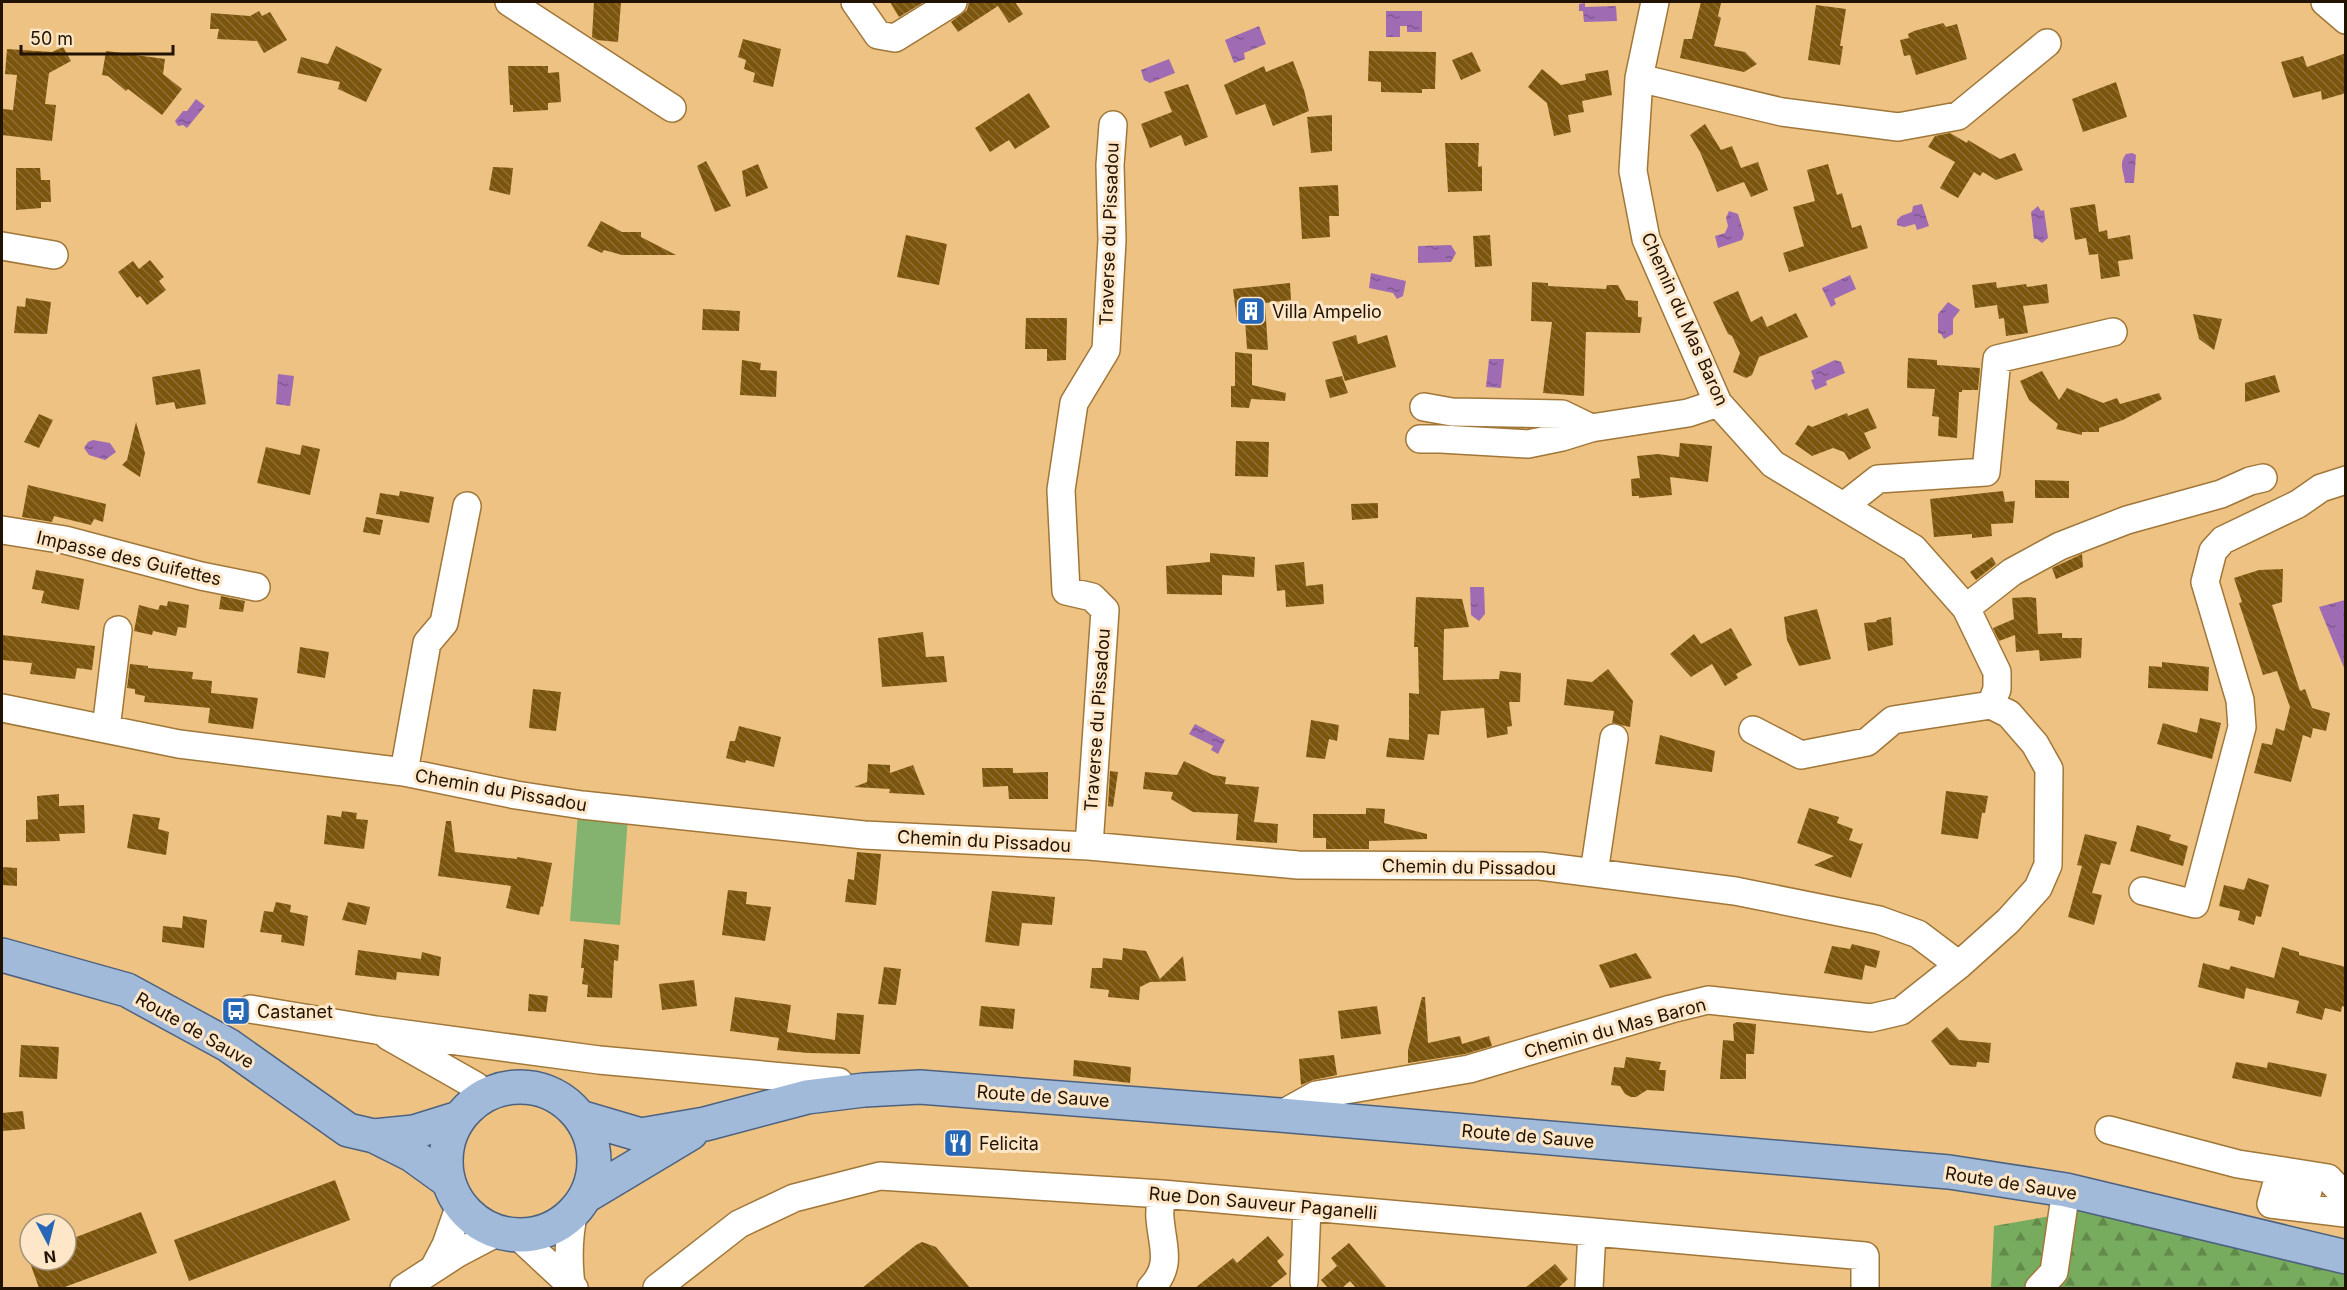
<svg xmlns="http://www.w3.org/2000/svg" width="2347" height="1290" viewBox="0 0 2347 1290" font-family="Inter,sans-serif">
	<style>
		.forest { fill: url(#forest-firs) }
		.park { fill: #84b26f }
		.water { fill: url(#water-ripples) }
		.building { fill: url(#building-back-hatch) }
		.lines { fill: none; stroke-linecap: round; stroke-linejoin: round }
		.minor-casing { stroke: #a07739; stroke-width: 30 }
		.major-casing { stroke: #4d627e; stroke-width: 36 }
		.minor { stroke: #fff; stroke-width: 27 }
		.major { stroke: #a2bada; stroke-width: 33 }
		.labels { text-anchor: middle; dominant-baseline: central; stroke-width: 6; stroke-linejoin: round; paint-order: stroke }
		.street-label { font-size: 18px; fill: #221300; stroke: #fde7c8 }
		.poi-label { font-size: 18px; fill: #221300; stroke: #fde7c8; text-anchor: start }
	</style>
	<defs>
		<pattern id="forest-firs" width="22" height="20" patternUnits="userSpaceOnUse" patternTransform="scale(1.5)"><rect width="22" height="20" fill="#77ab5e"/><path d="M5 1l3.5 6h-7zM16 11l3.5 6h-7z" fill="#618a4b"/></pattern>
		<pattern id="water-ripples" width="26" height="14" patternUnits="userSpaceOnUse" patternTransform="scale(1.5)"><rect width="26" height="14" fill="#9f6bb3"/><path d="M2 4q2-2 4 0t4 0M15 11q2-2 4 0t4 0" fill="none" stroke="#81578f"/></pattern>
		<pattern id="building-back-hatch" width="6" height="6" patternUnits="userSpaceOnUse" patternTransform="scale(1.5)"><rect width="6" height="6" fill="#7c550d"/><path d="M-1 5l2 2M0 0l6 6M5-1l2 2" fill="none" stroke="#8c6e36"/></pattern>
	</defs>
	<rect width="100%" height="100%" fill="#edc283"/>
	<path class="forest" d="M2085,1210L2346,1275L2345,1288H1991L1994,1226Z"/>
	<path class="park" d="M578,813L628,817L620,925L570,921Z"/>
	<path class="water" d="M1585,3V7L1616,6L1617,21L1584,22L1583,11H1579V4Z
		M1386,11H1422V32H1407V26H1400V37H1386Z
		M1259,26L1266,44L1244,53L1245,59L1234,63L1225,40Z
		M1169,59L1175,73L1150,83L1144,80L1141,70Z
		M196,99L205,106L187,128L183,125L178,126L175,121L183,111H187Z
		M2132,153L2136,155L2134,183H2125C2124,172 2118,164 2126,154Z
		M1922,204L1929,226L1917,230L1915,224L1904,227L1897,225V220L1901,216L1912,212L1913,206Z
		M2038,206L2041,211L2044,210L2048,238L2042,243L2037,239H2034L2031,212Z
		M1729,211L1738,214L1744,234L1742,240L1718,248L1715,236L1725,233L1728,226L1726,218Z
		M1451,245L1456,253L1451,262L1418,263V246Z
		M1371,273L1406,281L1403,296L1397,299L1393,293L1369,288Z
		M1850,275L1856,289L1834,299L1836,304L1831,307L1822,288Z
		M1948,302L1960,310L1953,319V334L1944,339L1941,334L1938,333V314Z
		M1489,359H1504L1501,388L1486,387Z
		M1835,360L1841,362L1845,373L1826,381L1827,385L1815,390L1811,380L1814,379L1811,371Z
		M278,374L294,376L290,406L276,404Z
		M93,440L110,443L116,452L105,460L89,455L84,448L88,442Z
		M1470,587H1484L1485,614L1479,621L1471,615Z
		M2345,600H2346L2345,670L2319,607Z
		M1195,724L1225,740L1218,754L1211,750L1213,746L1189,734Z"/>
	<path class="building" d="M594,2H621L618,42L597,40L592,37Z
		M890,2H924L899,17Z
		M969,2H1015L1023,14L1009,23L998,6L958,32L951,22L967,10Z
		M1701,2L1721,3L1718,16L1721,18L1714,46L1745,52L1757,64L1744,72L1680,58L1684,39H1692Z
		M1816,5L1846,9L1840,46H1843L1840,65L1808,60Z
		M259,11L262,16L270,12L287,40L264,53L257,41L217,39L219,29H210L211,13L250,16Z
		M1943,23L1946,27L1957,24L1967,59L1916,75L1910,55L1904,56L1900,40L1909,38L1908,34L1914,31Z
		M743,39L781,49L773,87L753,82L755,73L744,69L746,60L738,57Z
		M336,46L382,69L366,102L338,89L340,82L297,73L301,57L328,64Z
		M63,47L71,61L49,73L45,104L56,105L52,141L2,135L3,109L13,110L17,75L5,74L7,49L52,52Z
		M106,51L165,59L163,74L182,89L162,115L128,89L126,91L108,76L102,75Z
		M1369,51L1436,52L1435,89H1422V93L1381,92V82L1368,81Z
		M1472,52L1481,71L1461,80L1452,60Z
		M2346,53V93L2322,100L2321,91L2293,98L2281,62L2303,56L2307,67Z
		M1293,61L1304,90L1309,111L1273,126L1265,104L1236,115L1224,85L1264,66L1266,72Z
		M508,66H548V73L559,72L561,102L548,103V110L513,112V105H510Z
		M1542,69L1561,85L1586,80L1585,74L1608,70L1612,95L1582,101L1584,112L1568,115L1571,132L1554,136L1547,103L1528,87Z
		M2116,82L2127,117L2083,132L2072,99Z
		M1188,84L1208,137L1185,146L1181,135L1150,148L1141,124L1172,112L1164,92Z
		M1029,93L1050,127L1015,149L1009,140L990,152L975,128Z
		M1332,115V151L1311,153L1307,117Z
		M1705,124L1721,150L1732,146L1741,168L1758,162L1768,190L1751,197L1744,182L1717,192L1700,152L1690,135Z
		M1950,133L1967,143L1968,140L2000,159L2015,153L2023,170L1996,180L1983,172L1980,176L1974,172L1958,198L1940,188L1955,162L1928,147L1935,136Z
		M1445,143H1479L1478,167L1482,166V191L1448,192Z
		M706,161L731,206L715,212L697,166Z
		M758,164L768,188L746,197L742,171Z
		M1828,164L1837,195L1842,193L1852,228L1861,225L1868,248L1789,272L1783,253L1804,246L1793,207L1815,201L1807,170Z
		M493,167L513,168L510,195L489,190Z
		M16,168H40L41,180H50L51,202H41V208L16,210Z
		M1338,185L1339,216H1329L1330,237L1302,239L1299,187Z
		M2095,204L2099,232L2107,230L2108,239L2130,235L2133,259L2118,261L2120,276L2101,279L2098,254L2089,255L2086,238L2075,240L2070,208Z
		M601,221L622,232H641V237L676,255H622L604,250L602,253L587,246Z
		M906,235L947,244L939,285L897,277Z
		M1490,235L1492,266L1475,267L1473,236Z
		M150,260L164,277L159,281L166,290L147,305L140,296L137,298L118,272L133,261L139,269Z
		M1532,282L1548,283V286L1606,289L1607,285H1618L1626,300L1638,301V317H1642L1640,333L1586,332L1584,396L1543,393L1552,322L1531,321Z
		M1996,282L1997,288L2026,284L2027,287L2047,284L2049,303L2023,306L2028,333L2006,336L2004,318L1999,319L1997,305L1975,308L1972,285Z
		M1290,283L1291,300L1265,303L1268,350L1247,349L1245,320L1237,321L1233,289Z
		M1738,291L1751,322L1762,316L1767,327L1796,313L1808,337L1759,357L1752,375L1746,378L1733,372L1740,353L1732,336L1728,334L1713,302Z
		M26,298L51,302L47,334L14,333L17,306L25,307Z
		M703,309L740,311L739,331L702,330Z
		M2193,314L2222,319L2214,350L2199,339Z
		M1026,318H1067L1066,360L1047,361V349H1025Z
		M1356,335L1358,344L1387,335L1396,367L1345,381L1332,342Z
		M1235,352L1252,354V385L1286,393L1285,401L1251,399L1249,408L1231,407V386H1235Z
		M1908,358L1937,360V365L1980,368L1978,390H1962V392H1959L1957,438L1938,436L1939,417L1932,416L1935,389L1907,388Z
		M742,360L761,363L760,370L777,371L776,397L740,395Z
		M200,369L206,404L176,409L174,402L156,405L152,377Z
		M2042,371L2059,400L2067,388L2103,403L2117,398L2120,404L2159,393L2162,399L2123,420L2099,428V432H2082V435L2056,429L2058,424L2029,400L2020,381Z
		M2275,375L2280,392L2245,402V383Z
		M1342,376L1348,393L1330,398L1325,380Z
		M1868,408L1877,428L1864,433L1871,448L1849,460L1844,452L1833,448L1812,456L1795,444L1808,425L1812,427L1847,413L1848,416Z
		M39,414L53,420L39,448L24,442Z
		M136,422L145,453L140,477L122,465L127,460Z
		M1236,441L1269,442L1268,477L1235,476Z
		M1680,443L1712,446L1708,482L1670,477L1672,495L1639,498V496H1632L1631,479L1640,478L1637,456L1658,454L1679,457Z
		M302,445L320,449L310,495L257,483L266,447L300,455Z
		M2035,480L2069,481V498H2035Z
		M28,485L106,504L103,522L94,519L91,525L54,516L52,522L22,517Z
		M400,491L434,497L429,523L376,514L380,493L399,496Z
		M2003,491L2005,502L2015,501L2013,523L1991,524L1992,536L1972,538V534L1934,537L1930,499Z
		M1378,503V518L1352,520L1351,504Z
		M366,517L383,520L380,535L363,532Z
		M1210,553L1255,557L1254,577L1222,575V595L1167,594L1166,566L1210,562Z
		M2082,554L2083,567L2056,579L2052,568Z
		M1992,557L1996,564L1976,580L1970,572Z
		M1304,562L1306,586L1323,584L1324,604L1286,607L1285,590L1277,591L1275,565Z
		M2283,569L2282,602L2272,605L2300,691L2305,689L2312,708L2330,713L2326,731L2313,728L2311,738L2303,735L2291,782L2254,773L2262,743L2272,745L2276,728L2284,731L2290,707L2277,671L2263,675L2239,603L2242,602L2234,578L2259,570Z
		M36,570L84,579L79,610L41,603L44,591L32,589Z
		M221,596L245,601L243,612L219,609Z
		M1416,597L1462,599L1469,627L1444,629L1443,680L1499,679L1500,671L1521,673L1520,702H1509L1512,726L1507,727L1508,734L1487,738L1484,708L1441,711L1439,735L1428,734L1424,760L1386,757L1389,738L1409,740V693L1419,694L1418,647H1414Z
		M2029,597L2036,598L2038,634L2062,633V638H2082L2081,658L2040,661L2039,650L2016,652L2015,635L1999,641L1993,628L2014,619L2012,598Z
		M168,601L189,605L186,628L178,627L176,636L153,631L152,635L134,631L139,605L158,610L160,605L167,606Z
		M1817,609L1831,659L1799,666L1787,640L1784,617Z
		M1891,617L1893,645L1868,651L1864,623L1876,622L1877,620Z
		M1731,628L1752,665L1736,674L1738,678L1725,686L1712,664L1691,677L1670,654L1694,634L1701,644Z
		M923,632L926,657L944,656L947,682L882,687L878,638Z
		M2,635L95,646L92,670L77,668L75,679L30,674L32,663L2,660Z
		M300,647L329,652L325,678L297,673Z
		M2162,662L2209,667L2208,691L2148,688L2149,666L2162,667Z
		M130,664L148,666V668L193,672L192,679L212,681L211,693L258,698L253,729L208,723L210,708L144,702L145,696L135,694V689L127,688Z
		M1608,669L1633,701L1630,727L1612,723L1614,711L1564,705L1567,679L1592,682Z
		M533,689L561,692L556,731L529,728Z
		M2200,718L2221,723L2212,759L2157,744L2163,723L2197,733Z
		M1311,720L1339,725L1337,741L1329,739L1325,759L1306,757Z
		M739,726L781,737L774,767L746,760L745,763L726,758L730,741H735Z
		M1660,735L1715,751L1712,772L1655,764Z
		M1184,761L1213,775L1226,777L1225,784L1259,787L1254,822L1278,824L1277,843L1236,840L1238,814L1193,812L1171,799L1173,792L1143,789L1145,772L1177,775Z
		M868,764L890,765V773L913,765L925,795L889,793L890,789L854,787L867,782Z
		M982,768H1013V773L1048,772V799H1009L1008,786L983,787Z
		M1110,771L1118,772L1113,807L1108,806Z
		M1946,791L1988,796L1985,813H1982L1978,839L1941,834Z
		M59,794V806L84,805L85,833L59,834L60,841L26,842V820L38,819L37,796Z
		M1366,808L1385,809L1384,823L1427,834V839L1369,841V849H1326V838H1313V814H1366Z
		M1809,808L1839,817L1837,823L1853,829L1849,840L1860,844L1863,843L1851,878L1814,865L1834,856L1797,843Z
		M342,811L357,813L356,819L368,820L364,849L324,844L327,815L341,817Z
		M133,814L160,818L158,829L169,832L166,855L127,848Z
		M446,821H451L455,852L517,859V857L552,863L543,907L541,906L539,915L506,908L511,886L438,876Z
		M2137,825L2171,835L2169,840L2188,846L2183,866L2130,851Z
		M2085,834L2117,842L2110,865L2101,863L2092,893L2102,895L2094,925L2068,917L2082,866L2077,865Z
		M857,852L881,854L876,905L845,902L848,879L854,880Z
		M2,867L17,868V886L2,885Z
		M2248,878L2269,885L2261,917L2256,916L2254,925L2238,920L2240,911L2219,906L2224,885L2244,890Z
		M728,890L747,892L746,904L771,907L765,941L722,935Z
		M992,891L1055,897L1052,925L1022,923L1019,946L985,942Z
		M276,902L291,905L290,912L308,916L304,946L281,942L282,935L260,932L264,911L273,912Z
		M348,902L370,907L366,925L342,920Z
		M183,916L207,920L204,948L162,942L163,926L182,928Z
		M584,939L619,945L618,961L614,960L612,998L587,997L588,985L582,984L584,968H581Z
		M1852,944L1880,951L1876,968L1865,965L1862,980L1824,973L1832,946L1850,949Z
		M2282,947L2299,952V955L2346,967V1007L2342,1006L2341,1012L2325,1008L2322,1020L2296,1013L2299,1001L2246,988L2244,999L2198,987L2203,963L2229,970L2231,966L2274,978Z
		M1123,948L1146,951L1160,979L1183,956L1186,981L1150,982L1140,987L1139,1000L1108,997L1109,990L1090,988L1092,968H1102L1103,958L1122,960Z
		M358,950L421,959L422,952L441,957L439,976L397,972L396,980L355,975Z
		M1636,953L1652,978L1610,988L1599,965Z
		M884,967L901,969L896,1005L878,1004Z
		M694,980L697,1006L662,1010L659,984Z
		M529,994L548,996L546,1012L528,1011Z
		M735,997L791,1005L787,1032L835,1040L837,1013L864,1015L860,1054L808,1053L777,1050L779,1038L730,1031Z
		M1422,997H1425L1428,1043L1460,1036L1462,1044L1489,1036L1492,1046L1465,1054L1408,1063V1050Z
		M981,1006L1015,1009L1013,1029L979,1026Z
		M1377,1006L1381,1034L1341,1039L1338,1011Z
		M1737,1022L1756,1024L1754,1054H1746V1079H1720L1723,1040L1734,1041L1733,1024Z
		M1947,1027L1959,1040L1991,1043L1989,1063L1977,1062L1976,1067L1950,1065L1931,1041Z
		M21,1045L59,1047L57,1079L19,1077Z
		M1334,1055L1337,1075L1313,1080L1301,1085L1299,1059Z
		M1626,1057L1661,1062L1659,1070H1666L1664,1091L1647,1090L1636,1097H1631L1625,1094L1620,1086L1611,1085L1614,1067L1624,1068Z
		M1074,1060L1131,1067L1130,1083L1073,1076Z
		M2236,1062L2267,1068L2268,1062L2327,1074L2321,1097L2232,1078Z
		M23,1111L25,1129L2,1131V1113Z
		M335,1180L350,1220L189,1281L174,1240Z
		M141,1212L157,1253L62,1288H39L29,1260H66V1241Z
		M1268,1236L1284,1255L1277,1261L1287,1274L1269,1288H1195L1233,1258L1237,1263Z
		M922,1242L936,1247L970,1288H862L916,1245Z
		M1349,1243L1387,1288H1356L1350,1281L1342,1288H1328L1321,1280L1337,1266L1331,1258Z
		M1555,1264L1568,1279L1558,1288H1525Z"/>
	<g class="lines">
		<g class="minor-casing">
			<path id="minor" d="M509,2L672,108
				M855,2L878,35L895,38L953,2
				M2325,2L2346,20
				M1639,78L1782,112L1898,127L1958,116L2047,43
				M2,246L54,255
				M1424,407L1452,412L1562,414L1591,428L1688,413L1718,403
				M1420,439H1441L1528,444L1562,437L1591,428
				M1845,505L1878,479L1986,472L1997,359L2113,332
				M2,530L65,540L201,576L256,587
				M1966,608L2012,572L2060,546L2127,520L2221,494L2250,481L2263,478
				M2,708L179,744L404,772L516,795L582,805L864,835L1089,846L1298,865L1540,866L1735,891L1879,920L1918,934L1959,965
				M106,729L118,630
				M1753,730L1801,755L1867,742L1893,720L1991,705
				M404,772L427,643L444,623L467,506
				M1089,846L1105,610L1092,597L1066,591L1061,490L1074,403L1106,350L1112,240L1110,165L1113,125
				M1594,873L1614,738
				M2143,891L2195,904L2242,727L2240,700L2205,582L2213,551L2223,540L2298,504L2321,488L2346,480
				M250,1009L376,1030L599,1060L839,1082
				M388,1036L476,1086L485,1096
				M1280,1115L1316,1095L1469,1069L1671,1009L1708,1000L1871,1018L1901,1011L1959,965L2008,921L2038,888L2048,865L2049,769L2035,744L2009,714L1991,705L1997,689V672L1966,608L1913,548L1773,464L1718,403L1646,239L1633,171L1639,78L1655,2
				M2109,1130L2238,1164L2328,1178L2346,1197
				M2308,1191L2276,1186L2271,1204L2345,1213
				M517,1235L574,1288
				M434,1268L446,1245L460,1205
				M1304,1282L1307,1207
				M571,1285C568,1260 568,1237 574,1212
				M404,1288L458,1253L498,1232
				M657,1288L739,1224L794,1198L880,1176L1162,1194L1865,1256V1288
				M1151,1288C1173,1265 1162,1246 1160,1218C1159,1210 1161,1202 1162,1194
				M1589,1288L1592,1232
				M2039,1288L2054,1272L2066,1190"/>
		</g>
		<g class="major-casing">
			<path id="major" d="M2,955L127,990L228,1045L348,1130L374,1136L412,1155L448,1181
				M446 1161a74 74 0 1 1 148 0a74 74 0 1 1-148 0Z
				M580,1117L641,1135L705,1124L807,1097L864,1090L920,1087L1280,1115L1949,1172L2066,1190L2346,1257
				M374,1136L414,1132L459,1118
				M586,1196L691,1133"/>
		</g>
		<use href="#minor" class="minor"/>
		<use href="#major" class="major"/>
	</g>
	<defs>
		<g id="building-square" transform="scale(1.5)"><rect x="-9" y="-9" width="18" height="18" rx="4" fill="#2767b8" stroke="#fde7c8"/><path d="M-4-6H4V6H1V3H-1V6H-4ZM-2.5-4.3h1.7v1.8h-1.7ZM.8-4.3h1.7v1.8H.8ZM-2.5-1h1.7V.8h-1.7ZM.8-1h1.7V.8H.8Z" fill="#fff"/></g>
		<g id="bus-square" transform="scale(1.5)"><rect x="-9" y="-9" width="18" height="18" rx="4" fill="#2767b8" stroke="#fde7c8"/><path d="M-5-6H5V4H4V6H2V4H-2V6H-4V4H-5ZM-3.5-4V0h7V-4ZM-3.5 1.2v1.5H-2V1.2ZM2 1.2v1.5H3.5V1.2Z" fill="#fff"/></g>
		<g id="restaurant-square" transform="scale(1.5)"><rect x="-9" y="-9" width="18" height="18" rx="4" fill="#2767b8" stroke="#fde7c8"/><path d="M-5-6h1v4h1v-4h1v4h1v-4h1v5L-1.5 .5V6h-2V.5L-5-1ZM5-6V6H3V1.5H1.5Q1.5-4 5-6Z" fill="#fff"/></g>
	</defs>
	<g fill-rule="evenodd">
		<use href="#building-square" x="1251" y="311"/>
		<use href="#bus-square" x="236" y="1011"/>
		<use href="#restaurant-square" x="958" y="1143"/>
	</g>
	<g class="labels">
		<g class="street-label">
			<text transform="translate(1109 234) rotate(-88)">Traverse du Pissadou</text>
			<text transform="translate(1685 319) rotate(66)">Chemin du Mas Baron</text>
			<text transform="translate(129 558) rotate(13)">Impasse des Guifettes</text>
			<text transform="translate(1097 720) rotate(-86)">Traverse du Pissadou</text>
			<text transform="translate(501 790) rotate(10)">Chemin du Pissadou</text>
			<text transform="translate(984 841) rotate(3)">Chemin du Pissadou</text>
			<text transform="translate(1469 867) rotate(1)">Chemin du Pissadou</text>
			<text transform="translate(1615 1028) rotate(-15)">Chemin du Mas Baron</text>
			<text transform="translate(195 1030) rotate(30)">Route de Sauve</text>
			<text transform="translate(1043 1096) rotate(4)">Route de Sauve</text>
			<text transform="translate(1528 1136) rotate(5)">Route de Sauve</text>
			<text transform="translate(2011 1183) rotate(9)">Route de Sauve</text>
			<text transform="translate(1263 1203) rotate(5)">Rue Don Sauveur Paganelli</text>
		</g>
		<g class="poi-label">
			<text x="1272" y="311">Villa Ampelio</text>
			<text x="257" y="1011">Castanet</text>
			<text x="979" y="1143">Felicita</text>
		</g>
	</g>
	<rect width="2347" height="1290" fill="none" stroke="#221300" stroke-width="6"/>
	<g transform="translate(48 1242) rotate(173)"><circle r="28" fill="#fde7c8" stroke="#a59278" stroke-width="1.5"/>
	<path d="M0-4.5L10 22L0 15L-10 22Z" fill="#2767b8"/>
	<text y="-9" font-size="16" font-weight="bold" text-anchor="middle" fill="#221300">N</text>
	</g>
	<path d="M21 45v9h152v-9" fill="none" stroke="#221300" stroke-width="3"/>
	<text x="30" y="45" font-size="18" fill="#221300" stroke="#fde7c8" stroke-width="4.5" paint-order="stroke">50 m</text>
</svg>
